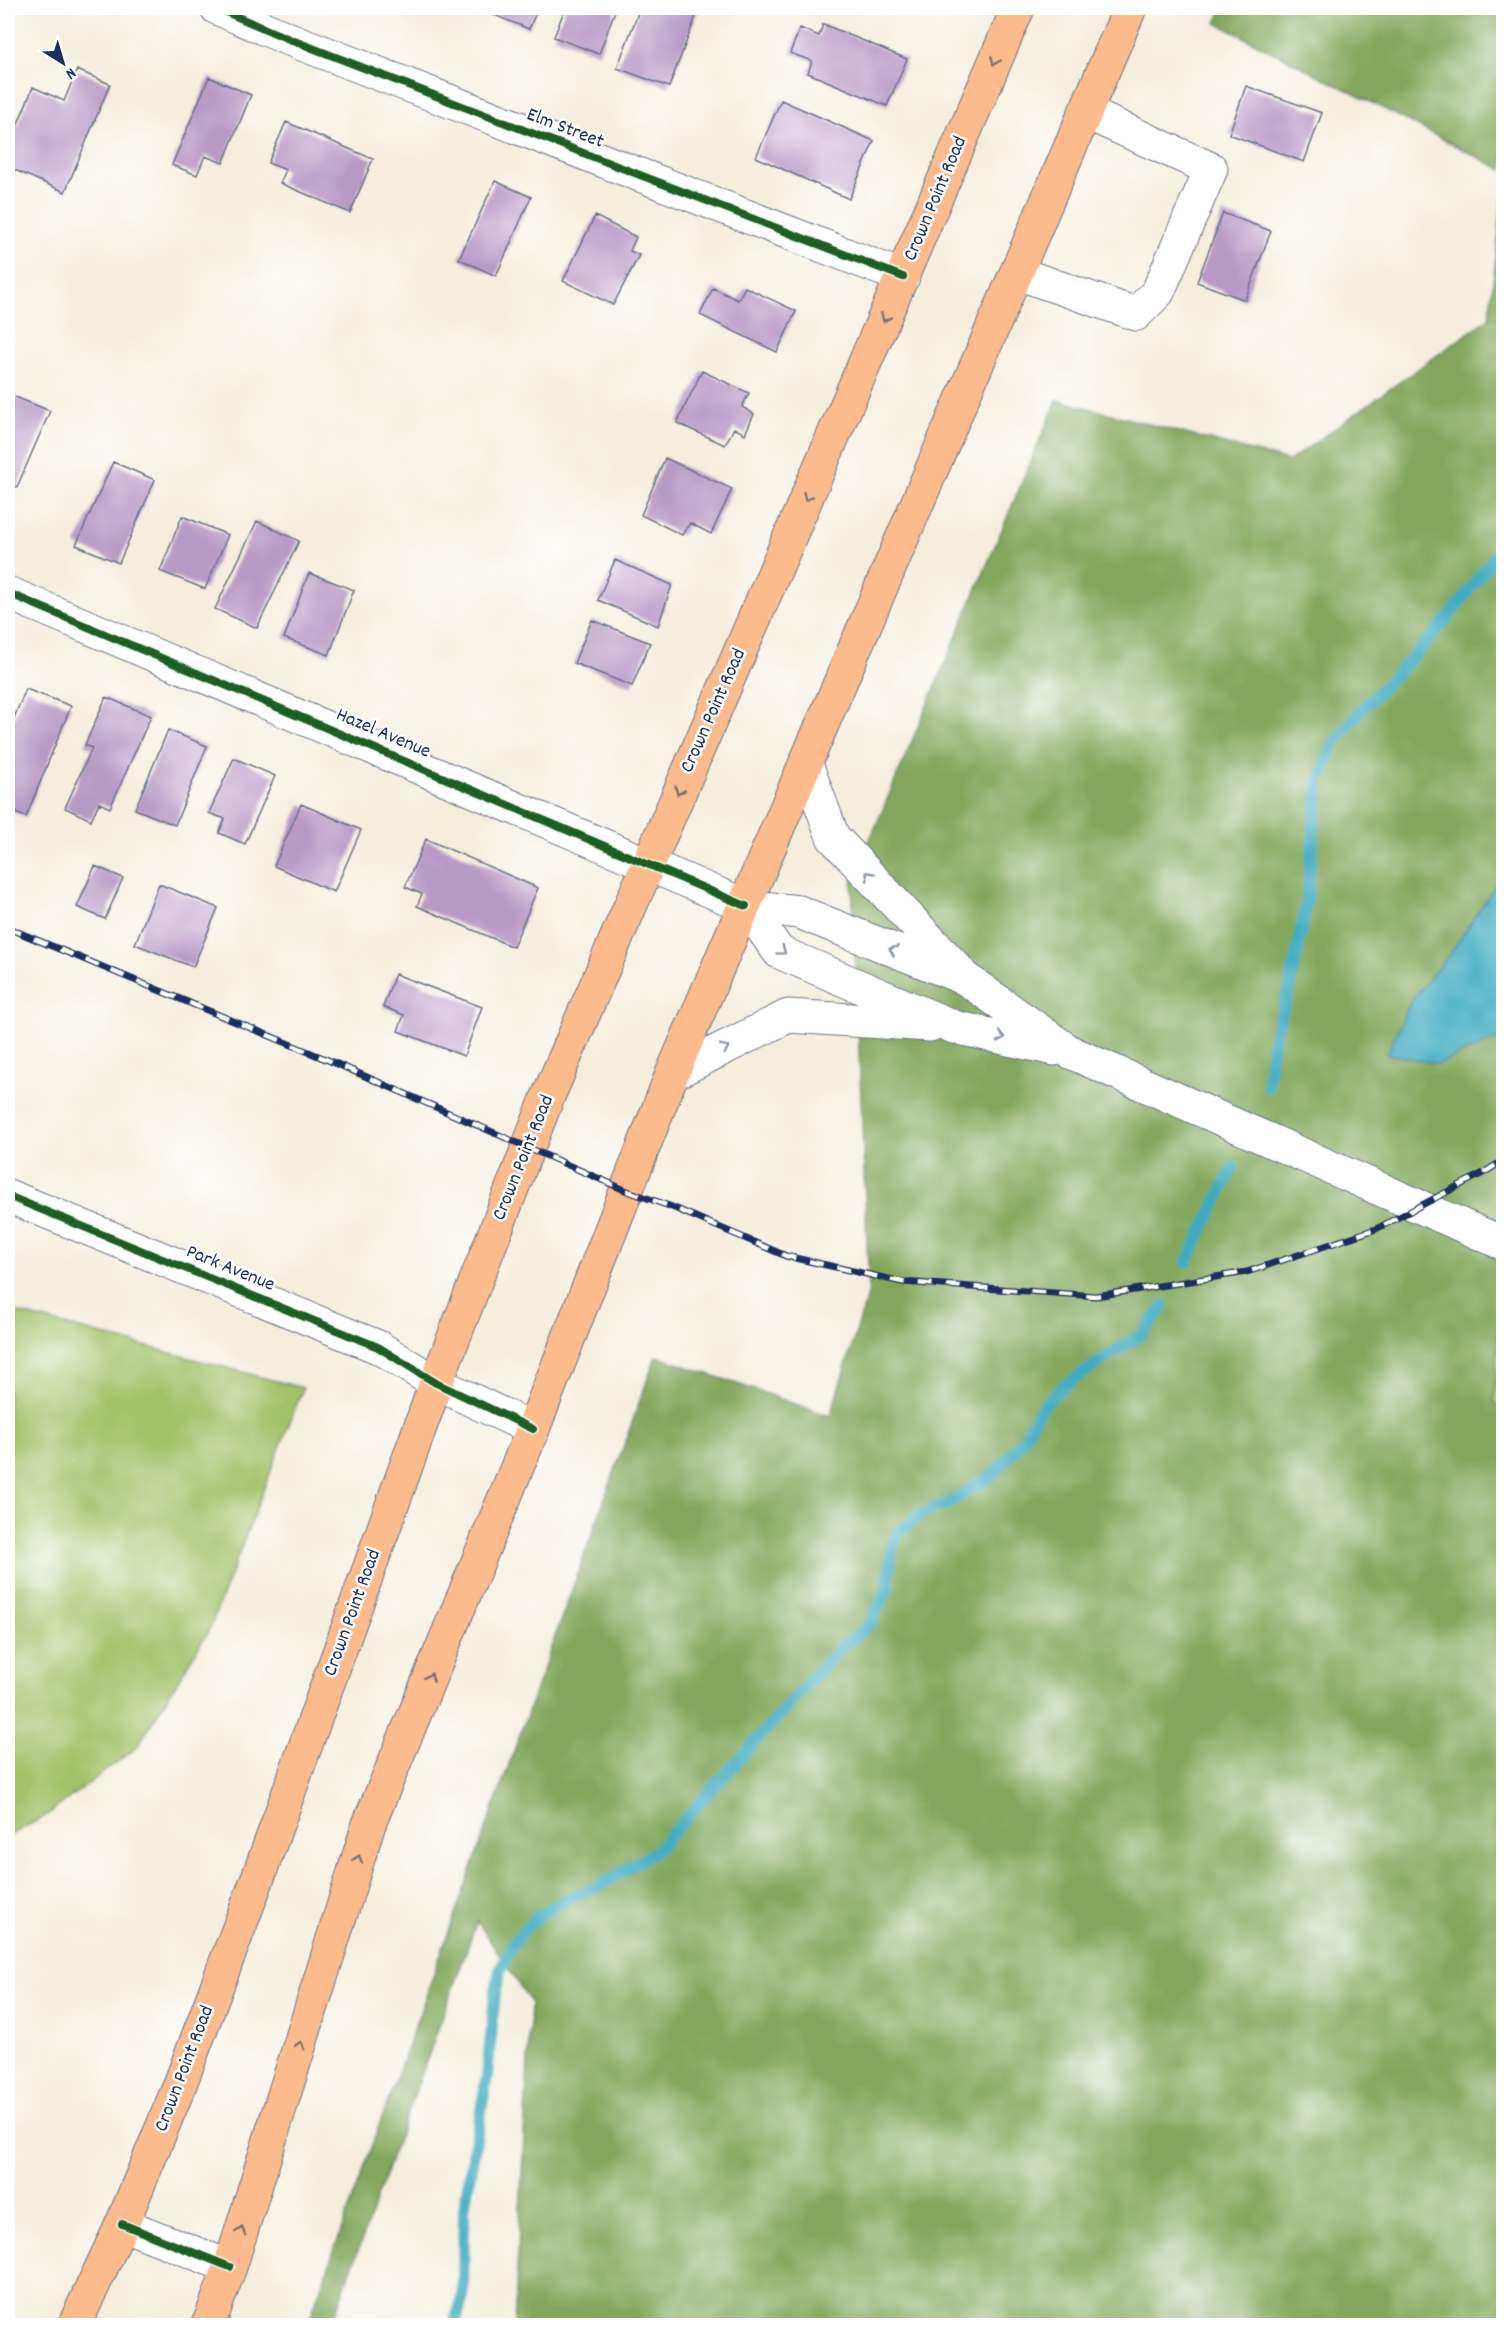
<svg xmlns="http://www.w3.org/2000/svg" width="1511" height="2333" viewBox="0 0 1511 2333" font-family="Dekko,sans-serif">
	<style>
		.green { fill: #a3c168; stroke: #5f7863; stroke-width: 1.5 }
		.forest { fill: #82a75c; stroke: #4e6b5d; stroke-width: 1.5 }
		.water { fill: #40abbf; stroke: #2e6d8e; stroke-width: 1.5 }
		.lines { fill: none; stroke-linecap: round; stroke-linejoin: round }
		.stream { stroke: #40abbf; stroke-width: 12 }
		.building { fill: #b89ac6 }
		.minor-casing { stroke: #67728a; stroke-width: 35 }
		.highway-casing { stroke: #67728a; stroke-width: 35 }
		.minor { stroke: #fff; stroke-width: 33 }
		.highway { stroke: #fbbb8c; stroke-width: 33 }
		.rail-casing { stroke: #1b2f5e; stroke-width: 7 }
		.rail { stroke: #fff; stroke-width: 4.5; stroke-dasharray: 14; stroke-linecap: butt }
		.cycleway-casing { stroke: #fff; stroke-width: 11 }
		.cycleway { stroke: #1b5e20; stroke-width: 8 }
		.oneway { stroke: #806e73 }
		.oneway2 { stroke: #8d97ae }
		.labels { text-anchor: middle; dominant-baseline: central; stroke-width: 5; stroke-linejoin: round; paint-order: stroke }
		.street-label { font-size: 20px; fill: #1b2f5e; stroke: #fff }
	</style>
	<rect width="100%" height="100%" fill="#fff"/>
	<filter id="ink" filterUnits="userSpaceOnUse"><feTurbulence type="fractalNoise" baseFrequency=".0167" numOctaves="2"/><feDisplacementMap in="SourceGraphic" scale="12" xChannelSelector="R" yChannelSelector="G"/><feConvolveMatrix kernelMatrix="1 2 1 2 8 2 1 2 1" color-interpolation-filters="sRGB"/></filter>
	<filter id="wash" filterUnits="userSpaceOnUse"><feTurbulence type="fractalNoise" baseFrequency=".008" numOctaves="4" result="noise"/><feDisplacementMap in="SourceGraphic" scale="24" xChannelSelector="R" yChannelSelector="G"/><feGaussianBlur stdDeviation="1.35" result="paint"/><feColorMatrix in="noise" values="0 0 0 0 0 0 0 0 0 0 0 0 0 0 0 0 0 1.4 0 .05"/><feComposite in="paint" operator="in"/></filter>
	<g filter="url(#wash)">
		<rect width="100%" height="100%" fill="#f5eedd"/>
		<path class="green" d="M1503,1222V1413L1494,1401Z
			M8,1310L303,1388L209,1630L137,1747L44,1817L8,1836Z"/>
		<path class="forest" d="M1223,8H1503V170L1216,23Z
			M1503,196L1504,1222L1494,1401L1504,1413L1503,2325H514L531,2003L477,1921L331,2325L307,2326L656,1356L830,1416L869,1291L852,882L1057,400L1289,461L1489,318Z"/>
		<path class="water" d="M1503,874V1036L1439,1064L1387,1054L1411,1001L1452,951Z"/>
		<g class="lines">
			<path class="stream" d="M1267,1087L1273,1040L1290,987L1307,900L1319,781L1335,741L1361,710L1415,655L1448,618L1504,544
				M1187,1262L1233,1167
				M454,2326L463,2297L464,2209L487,2076L495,1994L500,1970L513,1944L526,1927L543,1913L576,1894L595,1889L657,1850L838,1650L870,1624L887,1591L891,1557L896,1535L922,1513L949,1503L993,1475L1022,1441L1041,1408L1062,1387L1141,1335L1164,1306"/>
		</g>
		<g id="blocks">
			<path class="building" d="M441,8H462L459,15Z
				M486,8H538L529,29L484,11Z
				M565,8H616L599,54L554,37Z
				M640,8H690L698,11L669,87L617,68Z
				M904,8H924L921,14Z
				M823,24L907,59L887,106L808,73L812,61L790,53L800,28L819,36Z
				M77,70L110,84L65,192L8,167V148L33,87L64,101Z
				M209,77L251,95L223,163L205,156L197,175L172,165Z
				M1246,86L1322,113L1304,162L1229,134Z
				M781,100L874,141L849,199L756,157Z
				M286,122L373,159L350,213L280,183L286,170L268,163Z
				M495,181L531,197L496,276L459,259Z
				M1223,213L1271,231L1245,300L1197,282Z
				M595,216L636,237L630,251L639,255L613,305L563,281Z
				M745,287L796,311L777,352L700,315L713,288L738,300Z
				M702,371L749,393L742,407L754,414L745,434L734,428L725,445L677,423Z
				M8,394L50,411L17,487L8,483Z
				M665,458L732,489L711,534L690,523L682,535L641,515Z
				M113,462L155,480L119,563L76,545Z
				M182,516L228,535L205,589L160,571Z
				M257,521L299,541L257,628L215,609Z
				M615,560L672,585L658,626L598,600Z
				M309,573L354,590L329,655L284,638Z
				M592,620L650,643L632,686L574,663Z
				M26,689L71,706L26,817L8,810V732Z
				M106,697L151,716L110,808L99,803L91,820L65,808L92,748L85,745Z
				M168,730L207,746L175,825L135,809Z
				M234,758L275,776L245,844L219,833L225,819L209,813Z
				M301,804L361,830L334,892L274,866Z
				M426,839L538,888L513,947L417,906L422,894L405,887Z
				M95,866L123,878L105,919L77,907Z
				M159,884L218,908L193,967L135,944Z
				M395,974L482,1007L464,1056L398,1031L404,1015L383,1007Z"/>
		</g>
	</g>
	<g filter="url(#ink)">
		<use href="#blocks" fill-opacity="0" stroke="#67728a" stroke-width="1.5"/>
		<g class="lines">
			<g class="minor-casing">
				<path id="minor" d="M217,8L284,37L903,277
					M1017,273L1136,314L1158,292L1211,169L1085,112
					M8,593L746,906L799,912L966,979L1070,1052L1504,1244
					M806,764L833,837L959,971
					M746,906L779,952L954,1027L1054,1049
					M672,1074L788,1016L930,1025
					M8,1196L378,1347L436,1383L533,1429
					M122,2224L230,2267"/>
			</g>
			<g class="highway-casing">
				<path id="highway" d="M74,2326L122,2224L179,2087L260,1872L436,1383L547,1099L1018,8
					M208,2326L230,2267L369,1824L533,1429L672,1074L1130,8"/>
			</g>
			<use href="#minor" class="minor"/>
			<use href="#highway" class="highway"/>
			<g class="rail-casing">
				<path id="rail" d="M8,928L328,1060L625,1190L672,1207L786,1256L902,1282L1096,1296L1247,1272L1376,1229L1485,1172L1504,1160"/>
			</g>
			<use href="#rail" class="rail"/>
			<g class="cycleway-casing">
				<path id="cycleway" d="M217,8L284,37L903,277
					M8,593L746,906
					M8,1196L378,1347L436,1383L533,1429
					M122,2224L230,2267"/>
			</g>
			<use href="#cycleway" class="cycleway"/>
		</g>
		<defs><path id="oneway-chevron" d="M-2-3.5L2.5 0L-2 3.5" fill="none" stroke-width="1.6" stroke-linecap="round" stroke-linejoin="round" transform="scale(1.5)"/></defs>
		<g class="oneway">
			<use href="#oneway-chevron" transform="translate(995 61) rotate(113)"/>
			<use href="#oneway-chevron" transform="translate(885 318) rotate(114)"/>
			<use href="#oneway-chevron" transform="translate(807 497) rotate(114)"/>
			<use href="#oneway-chevron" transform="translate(679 791) rotate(114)"/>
			<use href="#oneway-chevron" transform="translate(430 1677) rotate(-67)"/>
			<use href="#oneway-chevron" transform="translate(358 1859) rotate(-73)"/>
			<use href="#oneway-chevron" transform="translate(300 2045) rotate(-73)"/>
			<use href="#oneway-chevron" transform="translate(241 2231) rotate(-73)"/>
		</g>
		<g class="oneway2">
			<use href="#oneway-chevron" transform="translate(869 875) rotate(-133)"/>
			<use href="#oneway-chevron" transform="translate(893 950) rotate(-158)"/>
			<use href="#oneway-chevron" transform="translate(782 951) rotate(36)"/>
			<use href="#oneway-chevron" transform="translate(1001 1037) rotate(12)"/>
			<use href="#oneway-chevron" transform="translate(725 1048) rotate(-26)"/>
		</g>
	</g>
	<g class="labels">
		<g class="street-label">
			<text transform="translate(565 129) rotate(21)">Elm Street</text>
			<text transform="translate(936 199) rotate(-67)">Crown Point Road</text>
			<text transform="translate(714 711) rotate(-66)">Crown Point Road</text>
			<text transform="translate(383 734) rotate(23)">Hazel Avenue</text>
			<text transform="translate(524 1158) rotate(-68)">Crown Point Road</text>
			<text transform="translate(230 1269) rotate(22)">Park Avenue</text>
			<text transform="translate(353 1613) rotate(-70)">Crown Point Road</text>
			<text transform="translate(185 2069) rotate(-69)">Crown Point Road</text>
		</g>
	</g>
	<rect width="1511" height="2333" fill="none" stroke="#fff" stroke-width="30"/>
	<g transform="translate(63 63) rotate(143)" stroke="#ffffff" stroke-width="4.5" paint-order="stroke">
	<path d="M0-4.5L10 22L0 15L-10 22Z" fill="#1b2f5e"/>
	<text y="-9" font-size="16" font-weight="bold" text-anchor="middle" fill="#1b2f5e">N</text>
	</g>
</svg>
